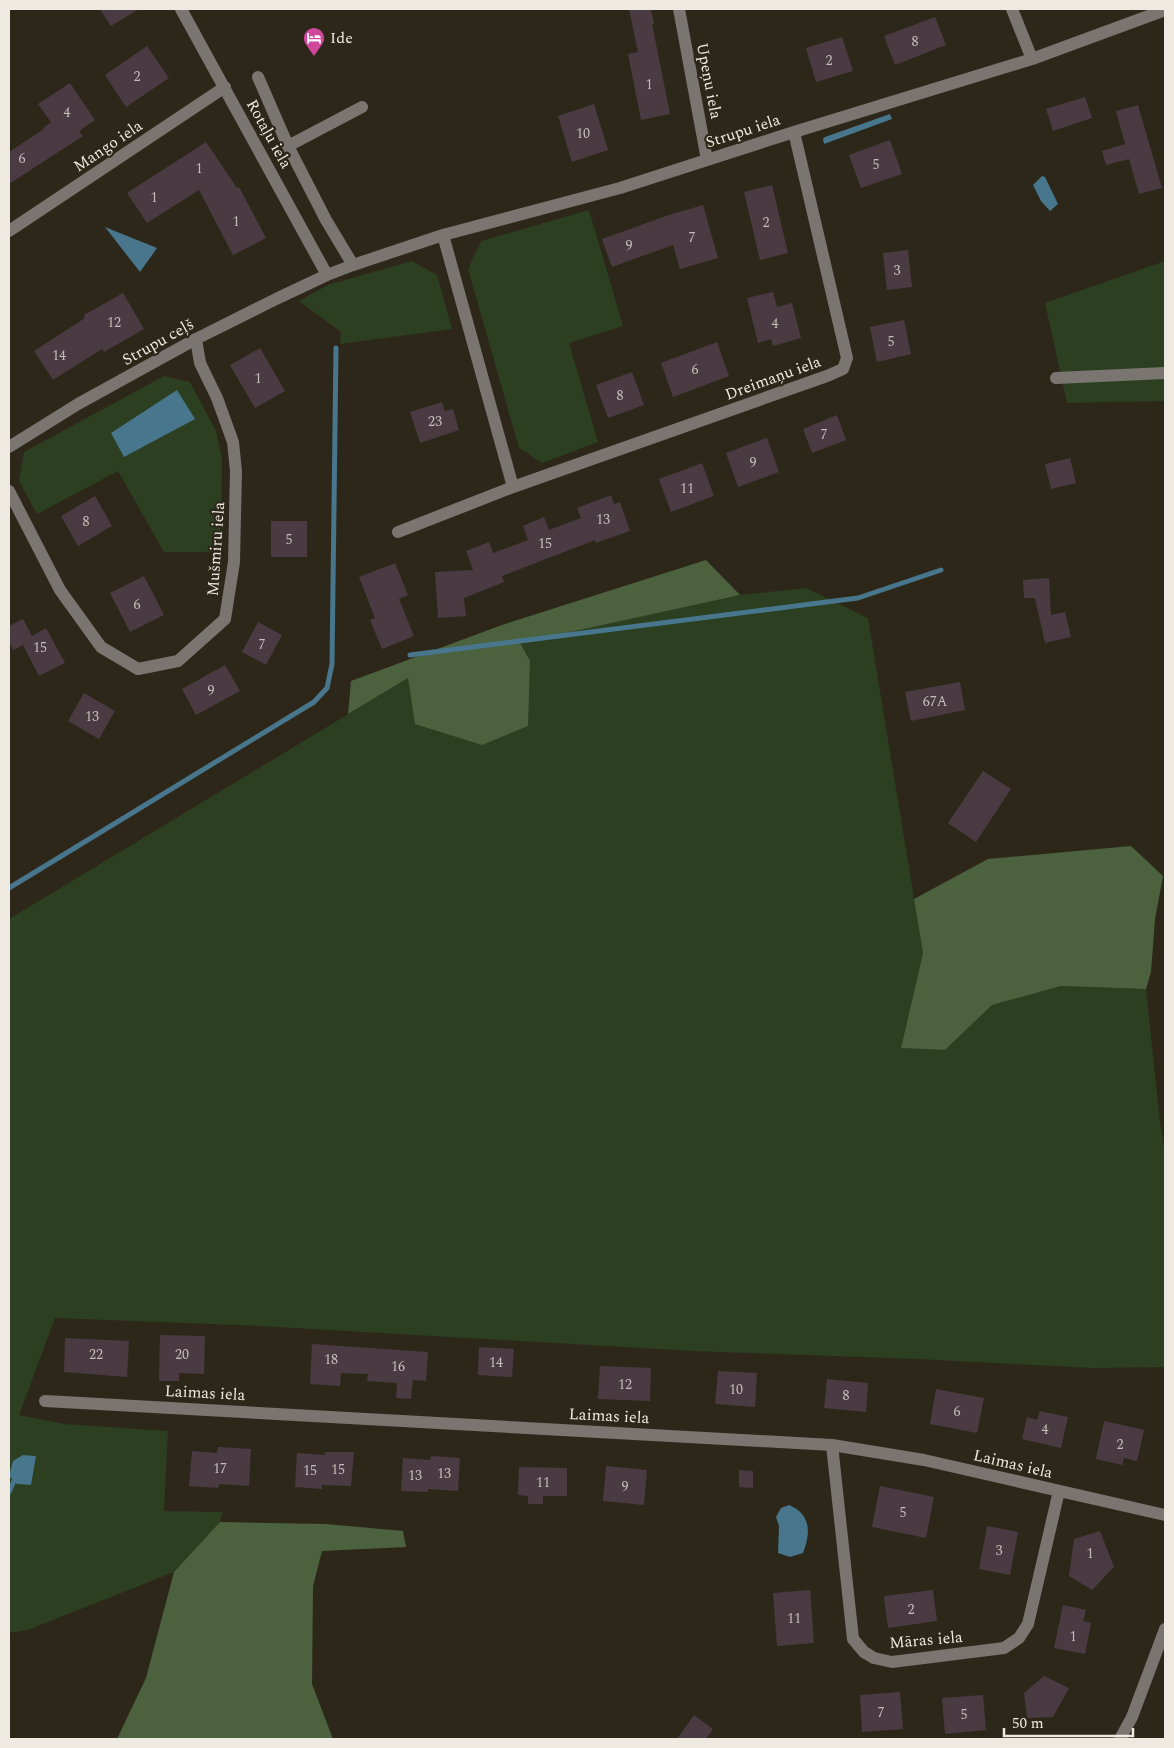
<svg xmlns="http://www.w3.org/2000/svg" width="1174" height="1748" viewBox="0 0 1174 1748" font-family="Spectral,serif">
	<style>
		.green { fill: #2c3f20 }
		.forest { fill: #4c623f }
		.water { fill: #48768c }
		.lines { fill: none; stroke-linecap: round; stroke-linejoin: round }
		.stream { stroke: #48768c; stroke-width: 5 }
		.building { fill: #4a3b43 }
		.minor { stroke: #7a7570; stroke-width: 12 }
		.labels { text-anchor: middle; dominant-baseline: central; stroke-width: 4.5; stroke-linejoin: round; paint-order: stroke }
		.number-label { font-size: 14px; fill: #c5beba }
		.poi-label { font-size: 16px; fill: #eeeae2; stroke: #2d271a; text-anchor: start }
		.street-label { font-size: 16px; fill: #eeeae2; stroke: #2d271a }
	</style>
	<rect width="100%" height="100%" fill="#2d271a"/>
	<path class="green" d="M589,210L623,326L569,343L598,442L542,463L519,448L468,269L481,241Z
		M412,261L437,275L452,329L340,344L341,332L299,301L328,285Z
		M1165,261V401L1067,403L1045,303Z
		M164,376L190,382L216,431L222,458L221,552H164L118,471L37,514L19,481L24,452Z
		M806,588L868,618L923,953L901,1048L945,1050L992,1005L1061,986L1146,989L1160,1122L1165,1154V1367L1093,1368L918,1359L693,1351L260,1326L55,1318L19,1415L64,1424L168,1431L164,1511L223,1512L220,1522L174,1572L28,1630L9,1633V919L408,678L519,643L740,595Z"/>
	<path class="forest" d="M706,560L740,595L520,643L530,661L528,726L482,745L415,724L408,678L348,714L351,681L502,625Z
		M1131,846L1163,876L1155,919L1151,972L1146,989L1061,986L992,1005L945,1050L901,1048L923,953L914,899L988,859Z
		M220,1522L326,1524L403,1531L406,1547L322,1551L313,1586L312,1684L333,1739H117L146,1678L174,1572Z"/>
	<path class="water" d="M890,114L892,119L824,144L823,139L825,137Z
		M1042,176L1045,177L1058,204L1050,211L1041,201L1033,185Z
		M105,227L157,248L140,272Z
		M177,390L195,419L124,457L111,433Z
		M23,1455L36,1456L31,1485L17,1484L9,1476L13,1461Z
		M789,1505C811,1514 811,1533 803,1553L790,1557L778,1553L779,1526L776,1517L781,1508Z"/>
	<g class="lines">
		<path class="stream" d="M410,655L858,598L941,570
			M9,888L314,702L327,688L332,664L336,348
			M9,1492L14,1481"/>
	</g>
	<path class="building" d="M100,9H139L111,26Z
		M629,9H651L654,24H652L670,114L641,120L628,54L638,52Z
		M935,17L946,45L895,65L884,36Z
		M842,37L853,71L816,82L806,48Z
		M147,46L169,78L126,107L105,75Z
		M70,83L95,120L79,131L83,136L9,184V152L44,129L43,128L51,122L38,104Z
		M1085,97L1092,118L1053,131L1046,109Z
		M594,104L608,150L572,162L558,116Z
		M1138,105L1162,188L1139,194L1129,159L1106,165L1102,151L1125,144L1116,111Z
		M890,140L902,174L861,188L849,155Z
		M206,142L237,188L239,187L266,238L233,255L199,190L147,223L127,193Z
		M772,185L788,253L760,260L744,192Z
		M703,205L718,258L680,269L673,245L612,267L602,239L669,215Z
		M908,250L912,287L887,290L883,253Z
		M773,292L777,307L792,303L801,338L773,346L771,339L758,343L747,298Z
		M123,293L144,329L104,352L102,349L53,380L34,351L85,318L84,315Z
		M904,320L911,354L877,362L870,327Z
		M717,342L729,376L673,397L661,363Z
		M260,348L285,391L255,408L230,365Z
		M632,372L644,405L608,418L596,385Z
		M442,402L445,411L453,409L459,430L420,443L410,412Z
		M837,415L846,440L812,453L803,429Z
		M767,438L779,472L738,487L726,453Z
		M1070,458L1076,483L1051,489L1045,464Z
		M702,463L714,496L671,512L659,479Z
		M611,495L614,504L620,502L630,531L596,543L595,540L502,576L504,582L464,598L466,616L438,618L435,572L473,570L466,551L489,542L493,553L528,540L523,526L544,517L549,530L581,518L577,508Z
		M95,496L112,526L78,546L61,516Z
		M271,521H307V557H271Z
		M395,563L408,595L399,599L414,636L382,649L370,620L375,618L359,577Z
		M144,576L164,615L130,632L110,593Z
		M1049,578L1051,615L1065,612L1071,637L1045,643L1035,598H1024L1023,580Z
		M23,619L32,636L46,628L65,663L39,676L23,645L13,650L9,641V626Z
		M258,622L282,635L266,665L242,652Z
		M225,665L240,691L196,715L182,689Z
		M960,682L965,710L911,721L905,692Z
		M84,693L115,711L99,739L68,721Z
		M983,771L1011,789L976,842L948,823Z
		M160,1335L205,1336L204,1374L179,1373V1381H159Z
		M65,1338L129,1341L127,1377L64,1372Z
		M312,1344L428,1352L426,1381L413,1380L411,1399L396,1398L397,1383L367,1381L368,1374L341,1373L340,1386L310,1384Z
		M479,1347L514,1349L512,1377L478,1375Z
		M600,1366L651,1368L650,1401L598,1399Z
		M718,1371L757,1373L755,1407L715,1404Z
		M827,1379L868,1383L866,1412L824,1408Z
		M936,1389L984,1398L977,1433L930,1424Z
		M1040,1411L1068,1417L1061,1448L1022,1439L1027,1417L1037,1420Z
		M1104,1421L1144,1430L1137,1461L1124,1458L1122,1465L1096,1459Z
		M218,1447L251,1449L249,1486L219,1484L218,1488L189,1486L192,1451L217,1453Z
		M325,1452H354L351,1486L322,1485V1489L295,1487L297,1453L325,1455Z
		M431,1456L460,1458L458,1491L428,1489V1492L401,1491L403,1458L430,1460Z
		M606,1466L647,1470L644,1505L603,1501Z
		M519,1467L567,1468V1496H543V1504H528V1496L518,1495Z
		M739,1470L753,1471V1488L739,1487Z
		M880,1486L934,1497L926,1538L872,1527Z
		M987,1526L1018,1532L1010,1575L979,1569Z
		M1100,1531L1114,1567L1092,1590L1069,1576L1074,1539Z
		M810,1590L814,1643L777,1646L773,1593Z
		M933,1590L937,1621L888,1628L884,1596Z
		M1063,1605L1086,1610L1083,1621L1091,1623L1085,1654L1054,1648Z
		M1044,1676L1069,1688L1053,1717L1027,1718L1024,1693Z
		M900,1692L903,1729L862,1732L860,1695Z
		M983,1695L986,1730L945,1734L942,1698Z
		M694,1715L713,1729L706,1739H677Z"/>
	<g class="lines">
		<path class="minor" d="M181,9L327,275
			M679,9L707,160
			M1012,9L1032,59
			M258,77L288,146L326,220L353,265
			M288,146L362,107
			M9,231L225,87
			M443,235L513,487
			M1056,378L1165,373
			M9,447L78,404L196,339L276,299L327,275L353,265L443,235L620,188L794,132L1032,59L1165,10
			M9,491L60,590L101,647L138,669L178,661L225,619L234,562L236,471L233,442L217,398L200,363L196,339
			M398,532L513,487L827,376L843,369L847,358L794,132
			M45,1401L832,1445L924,1460L1165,1515
			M832,1445L853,1639L864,1652L874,1658L892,1662L1004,1648L1019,1638L1028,1624L1059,1491
			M1120,1739L1132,1717L1165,1629"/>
	</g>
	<defs>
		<g id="hotel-pin" transform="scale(1.125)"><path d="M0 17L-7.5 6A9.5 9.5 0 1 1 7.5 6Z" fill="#d1479c" stroke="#2d271a"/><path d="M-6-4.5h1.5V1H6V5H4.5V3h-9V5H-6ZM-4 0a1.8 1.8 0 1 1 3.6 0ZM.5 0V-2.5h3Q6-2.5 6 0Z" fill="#fff"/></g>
	</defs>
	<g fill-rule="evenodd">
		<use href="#hotel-pin" x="314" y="38"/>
	</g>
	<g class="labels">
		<g class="number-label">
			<text x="915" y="41">8</text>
			<text x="829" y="60">2</text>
			<text x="137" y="76">2</text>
			<text x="649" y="84">1</text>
			<text x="67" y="112">4</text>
			<text x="583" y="133">10</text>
			<text x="22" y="158">6</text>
			<text x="876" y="164">5</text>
			<text x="199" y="168">1</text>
			<text x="154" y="197">1</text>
			<text x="236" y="221">1</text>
			<text x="766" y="222">2</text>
			<text x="692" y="237">7</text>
			<text x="629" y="245">9</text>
			<text x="897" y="270">3</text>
			<text x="114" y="322">12</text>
			<text x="775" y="323">4</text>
			<text x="891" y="341">5</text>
			<text x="59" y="355">14</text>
			<text x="695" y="369">6</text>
			<text x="258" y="378">1</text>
			<text x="620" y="395">8</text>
			<text x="435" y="421">23</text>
			<text x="824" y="434">7</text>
			<text x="753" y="462">9</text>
			<text x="687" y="488">11</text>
			<text x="603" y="519">13</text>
			<text x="86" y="521">8</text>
			<text x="289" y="539">5</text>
			<text x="545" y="543">15</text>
			<text x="137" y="604">6</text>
			<text x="262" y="644">7</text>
			<text x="40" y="647">15</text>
			<text x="211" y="690">9</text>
			<text x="935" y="701">67A</text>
			<text x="92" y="716">13</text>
			<text x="96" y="1354">22</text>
			<text x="182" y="1354">20</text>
			<text x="331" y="1359">18</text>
			<text x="496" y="1362">14</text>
			<text x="398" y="1366">16</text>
			<text x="625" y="1384">12</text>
			<text x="736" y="1389">10</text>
			<text x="846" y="1395">8</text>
			<text x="957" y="1411">6</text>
			<text x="1045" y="1429">4</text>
			<text x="1120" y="1444">2</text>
			<text x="220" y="1468">17</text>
			<text x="338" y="1469">15</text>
			<text x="310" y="1470">15</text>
			<text x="444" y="1473">13</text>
			<text x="415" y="1475">13</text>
			<text x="543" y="1482">11</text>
			<text x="625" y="1486">9</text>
			<text x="903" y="1512">5</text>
			<text x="999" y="1550">3</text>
			<text x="1090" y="1553">1</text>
			<text x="911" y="1609">2</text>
			<text x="794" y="1618">11</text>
			<text x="1073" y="1636">1</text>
			<text x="881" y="1712">7</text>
			<text x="964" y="1714">5</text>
		</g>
		<g class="poi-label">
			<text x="330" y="38">Ide</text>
		</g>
		<g class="street-label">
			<text transform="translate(709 81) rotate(79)">Upeņu iela</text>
			<text transform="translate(743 131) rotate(-18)">Strupu iela</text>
			<text transform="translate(269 134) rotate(61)">Rotaļu iela</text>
			<text transform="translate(108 146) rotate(-34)">Mango iela</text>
			<text transform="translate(158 342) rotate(-29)">Strupu ceļš</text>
			<text transform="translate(773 378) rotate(-20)">Dreimaņu iela</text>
			<text transform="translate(216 549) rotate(-86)">Mušmiru iela</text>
			<text transform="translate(205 1393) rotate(3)">Laimas iela</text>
			<text transform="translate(609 1416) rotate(3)">Laimas iela</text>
			<text transform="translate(1013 1464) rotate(13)">Laimas iela</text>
			<text transform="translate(926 1640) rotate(-5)">Māras iela</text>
		</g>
	</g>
	<rect width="1174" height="1748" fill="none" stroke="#eeeae2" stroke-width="20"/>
	<path d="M1004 1728v8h129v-8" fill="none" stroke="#eeeae2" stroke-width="2.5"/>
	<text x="1012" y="1728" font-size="15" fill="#eeeae2" stroke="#2d271a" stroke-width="4" paint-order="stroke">50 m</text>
</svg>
